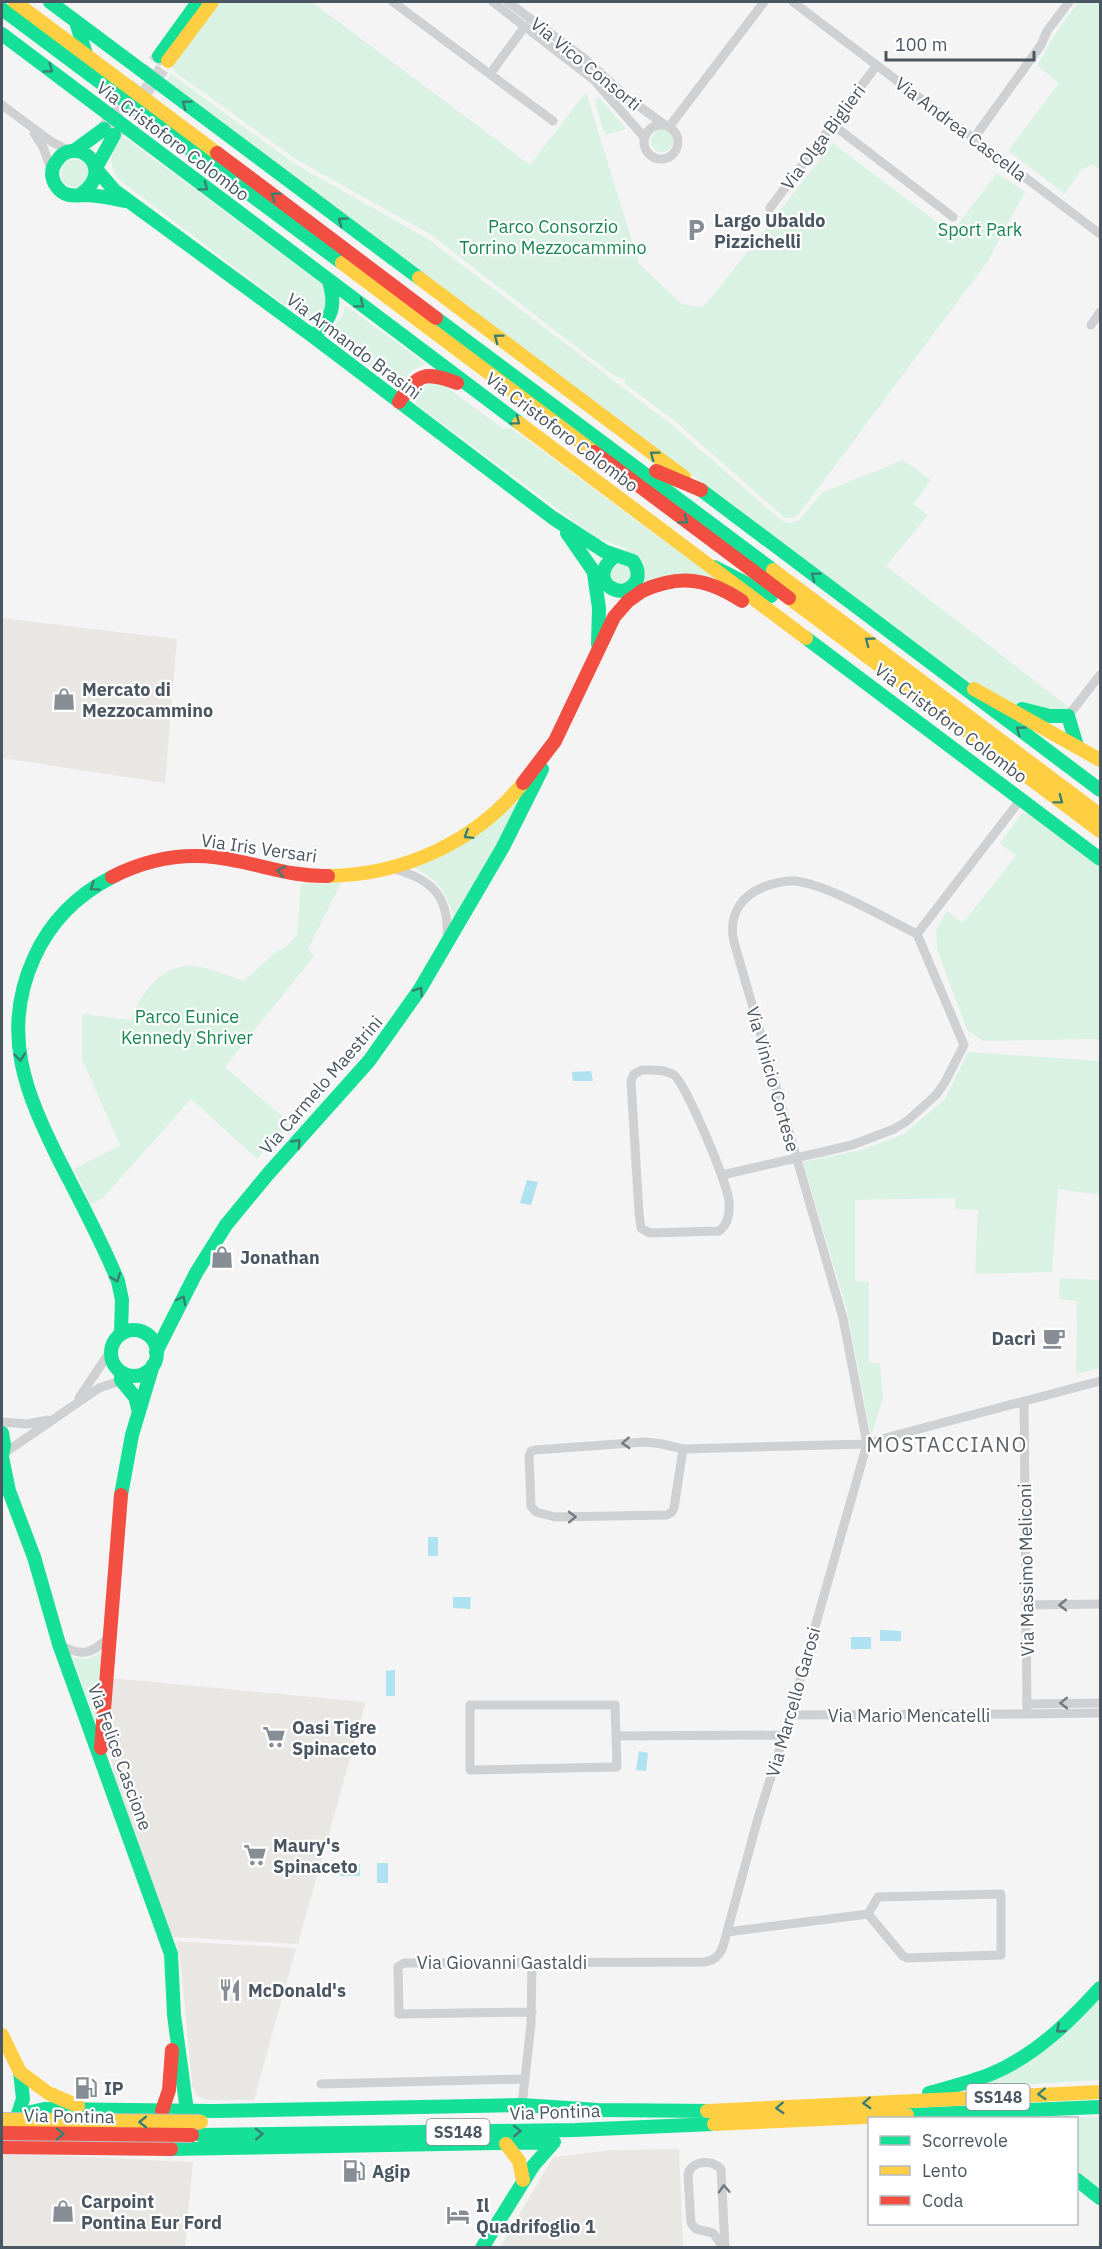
<svg xmlns="http://www.w3.org/2000/svg" width="1102" height="2249" viewBox="0 0 1102 2249" font-family="'IBM Plex Sans',sans-serif">
	<style>
		.commercial { fill: #e8e7e3 }
		.green { fill: #d9f2e3 }
		.water { fill: #aee2f0 }
		.lines { fill: none; stroke-linecap: round; stroke-linejoin: round }
		.secondary-tunnel { stroke: #d2d4d7; stroke-width: 14; stroke-dasharray: 14 7; stroke-linecap: butt }
		.street { stroke: #ced0d2; stroke-width: 9 }
		.fast { stroke: #16e098; stroke-width: 14 }
		.slow { stroke: #ffcf43; stroke-width: 14 }
		.jam { stroke: #f24e42; stroke-width: 14 }
		.slow-bridge-casing { stroke: #b9bec3; stroke-width: 16; stroke-linecap: butt }
		.jam-bridge-casing { stroke: #b9bec3; stroke-width: 16; stroke-linecap: butt }
		.slow-bridge { stroke: #ffcf43; stroke-width: 14 }
		.jam-bridge { stroke: #f24e42; stroke-width: 14 }
		.oneway { stroke: #3a7f72 }
		.oneway2 { stroke: #727b83 }
		.labels { text-anchor: middle; dominant-baseline: central; stroke-width: 4.5; stroke-linejoin: round; paint-order: stroke }
		.shield { fill: #fff; stroke: #808990; stroke-width: 1.5 }
		.shield-label { font-size: 16px; font-weight: bold; fill: #4a5661 }
		.street-label { font-size: 18px; fill: #4a5661; stroke: #fff }
		.poi-label { font-size: 18px; font-weight: bold; fill: #4a5661; stroke: #fff; text-anchor: start }
		.park-label { font-size: 18px; fill: #17864f; stroke: #fff }
		.quarter-label { font-size: 21px; letter-spacing: 1.5px; fill: #5f6368; stroke: #fff }
	</style>
	<rect width="100%" height="100%" fill="#f4f4f4"/>
	<path class="commercial" d="M2,618L177,639L165,783L2,758Z
		M111,1678L366,1702L298,1944L172,1937L114,1776L107,1732Z
		M176,1941L296,1948L254,2100H206L196,2095L192,2084L181,1967Z
		M679,2149L683,2247H500L553,2157L612,2150Z
		M2,2153L193,2162L185,2247L2,2248Z"/>
	<path class="green" d="M221,2H312L530,165L586,92L639,264L682,304L700,307L708,302L833,143L951,233L997,173L1025,192L988,261L798,515L794,518H785L675,421L625,384V379L614,376L430,234L297,160L175,72L172,67L176,58Z
		M1078,2H1100V169L1092,165L1082,169L1065,194L1008,151L1059,83L1037,66L1052,39Z
		M171,74L295,164L428,239L671,424L782,521L790,523L799,520L823,492L903,460L931,480L914,504L928,515L886,566L1070,708C1055,719 999,699 984,690C970,682 957,672 943,663L166,81Z
		M599,97L626,129L605,135L595,103L596,98Z
		M651 141a11 11 0 1 1 22 0a11 11 0 1 1-22 0Z
		M120,134L326,287L330,297L319,323H308L117,178C108,158 111,153 120,134Z
		M61 173a14 14 0 1 1 28 0a14 14 0 1 1-28 0Z
		M345,305L426,364L412,370L401,383L393,385L331,337L330,331L343,315Z
		M434,382L444,385L502,428L512,429L711,575L726,583L642,586L625,548L597,538L417,405C412,393 424,384 434,382Z
		M615,561L628,563L634,574L624,587L609,580V567Z
		M516,802H519L499,841L454,918C449,902 444,888 430,877C425,873 418,872 415,866Z
		M1022,813L1031,815L1100,868V1039L983,1041L967,1030L937,949L936,930L947,911L963,923L1016,856L1000,843Z
		M341,883L308,949L314,956L225,1067L291,1124L257,1159L191,1099L102,1199L91,1204L74,1169L120,1145L82,1059V1014L131,1020C141,993 162,963 194,966C211,968 228,976 244,981L279,949L281,951L297,936L301,884Z
		M968,1052L1100,1061V1195L1058,1189L1052,1272L975,1274L978,1210L955,1209V1198L855,1200V1281L869,1282V1363H880L883,1398L871,1436L847,1310L803,1162L861,1150L904,1134L945,1099Z
		M1060,1278L1100,1280V1368L1076,1374L1077,1301L1059,1299Z
		M100,1653L102,1655L96,1722L72,1657L88,1659Z
		M1100,1996V2080L983,2087L990,2080Z
		M1100,2117V2189L1077,2170L1076,2118H1059Z"/>
	<path class="water" d="M591,1071L593,1081H573L572,1072Z
		M527,1180L538,1182L531,1205L520,1203Z
		M428,1537H438V1556H428Z
		M453,1597H471L470,1609L453,1608Z
		M880,1630L901,1631V1641H880Z
		M851,1637H871V1649H851Z
		M395,1670V1696H386V1671Z
		M639,1751L648,1753L646,1771L636,1770Z
		M377,1863H388V1883H377Z
		M340,1864H360V1876H340Z"/>
	<g class="lines">
		<path class="secondary-tunnel" d="M104,129L159,56
			M117,131L168,61"/>
		<path class="street" d="M393,2L553,121
			M493,2L594,80L645,138
			M508,2L584,58L629,99L665,125
			M793,2L1100,234
			M490,74L525,26
			M2,105L52,142L70,151
			M832,124L953,217
			M644 142a17 17 0 1 1 34 0a17 17 0 1 1-34 0Z
			M669,127L764,2
			M34,133L43,147L52,172
			M974,138L1041,45L1047,31L1069,2
			M770,208L877,65
			M1091,325L1100,312
			M1068,716L1100,675
			M390,868C431,878 450,895 447,940
			M917,934L1021,799
			M642,1070C652,1070 665,1069 674,1075C686,1084 728,1184 729,1202C730,1212 728,1225 719,1231L650,1233L641,1228L639,1213L631,1081L634,1074Z
			M722,1175L852,1145L894,1129L907,1121L936,1095L945,1082L964,1045L917,934
			M79,1398L113,1347
			M2,1422L27,1424L48,1420
			M683,1449L674,1508L672,1512L667,1515L555,1517L536,1512L531,1506L529,1456L531,1451L535,1450L645,1442L662,1444L683,1449L867,1444L889,1437L1100,1381
			M3,1454L99,1388L132,1377
			M1026,1605L1100,1604
			M59,1644C81,1657 91,1655 109,1637
			M1027,1704L1100,1703
			M470,1705H615L617,1767L470,1770Z
			M1027,1714L1100,1713
			M790,1715L1027,1714L1024,1401
			M616,1736L785,1735
			M1001,1894V1955L907,1958L903,1956L868,1914L878,1897Z
			M727,1932L868,1914
			M532,2012L399,2014L398,1967L404,1963L705,1962C716,1960 721,1954 724,1943L758,1818L786,1729L867,1444L843,1318L734,942C730,925 734,908 748,896C759,887 780,880 795,881C829,885 885,918 917,934
			M321,2084L525,2079
			M522,2105L531,2024L532,1962
			M724,2248L713,2233L696,2229L691,2223L688,2175C691,2160 712,2159 721,2169L725,2248"/>
		<path class="fast" d="M50,2L419,278
			M2,9L342,263
			M76,22L86,54
			M2,34L519,423
			M159,56L198,2
			M74,151L104,129
			M96,168L114,135
			M96,169L115,191L314,337L553,518L604,551L633,561C637,567 639,572 637,579C626,606 583,581 615,556
			M81,194C118,168 74,132 56,162C51,169 51,177 55,184C58,189 63,194 69,195C75,196 82,195 88,195C101,196 113,198 125,201
			M436,318L773,570
			M314,337C331,316 337,309 329,281
			M701,490L1100,790
			M567,533L594,572L604,581
			M714,567L771,596
			M594,574L599,608L598,644
			M806,638L1100,859
			M1022,709L1050,716H1068L1077,746
			M112,877C77,895 50,922 34,958C0,1033 26,1094 60,1162C80,1201 101,1240 118,1281L122,1300L121,1333
			M111 1353a23 23 0 1 1 46 0a23 23 0 1 1-46 0Z
			M156,1352L196,1273L226,1225L268,1174L369,1061L420,989L503,847L542,769
			M121,1372V1380L135,1397L139,1412
			M2,1433L4,1445L2,1456
			M2,1457L9,1491L34,1557L59,1644L171,1954L174,2015L187,2111
			M121,1495L132,1435L153,1365
			M929,2093C950,2087 971,2082 991,2074C1035,2056 1069,2022 1100,1988
			M522,2105L598,2110L712,2111
			M907,2115L1100,2107
			M17,2119L27,2113L44,2109L214,2111L522,2105
			M16,2120L23,2099L20,2072
			M200,2135L575,2130L714,2124
			M171,2149L554,2142
			M1076,2179L1100,2198
			M482,2248L533,2166L554,2142"/>
		<path class="slow" d="M15,2L217,153
			M168,61L212,2
			M342,263L594,452
			M419,278L684,477
			M519,423L806,638
			M773,570L1100,815
			M789,598L1100,831
			M974,689L1100,760
			M328,876C403,875 476,842 523,783
			M2,2035L20,2072L48,2093L78,2106
			M707,2111L1100,2092
			M714,2124L907,2115
			M506,2144L519,2161L523,2180"/>
		<path class="jam" d="M217,153L436,318
			M399,402C418,373 425,371 457,383
			M594,452L789,598
			M656,471L701,490
			M642,591C680,574 707,578 742,601
			M523,783L555,741L614,617L628,601L642,591
			M112,877C151,857 194,851 237,861C268,867 296,877 328,876
			M101,1748L121,1495
			M162,2111L169,2090L172,2050
			M2,2147L171,2149"/>
		<g class="slow-bridge-casing">
			<path id="slow-bridge" d="M2,2120L201,2122"/>
		</g>
		<g class="jam-bridge-casing">
			<path id="jam-bridge" d="M2,2133L192,2135"/>
		</g>
		<use href="#slow-bridge" class="slow-bridge"/>
		<use href="#jam-bridge" class="jam-bridge"/>
	</g>
	<defs><path id="oneway-chevron" d="M-2-3.5L2.5 0L-2 3.5" fill="none" stroke-width="1.6" stroke-linecap="round" stroke-linejoin="round" transform="scale(1.5)"/></defs>
	<g class="oneway">
		<use href="#oneway-chevron" transform="translate(49 69) rotate(36)"/>
		<use href="#oneway-chevron" transform="translate(186 104) rotate(-143)"/>
		<use href="#oneway-chevron" transform="translate(204 187) rotate(37)"/>
		<use href="#oneway-chevron" transform="translate(275 196) rotate(-143)"/>
		<use href="#oneway-chevron" transform="translate(342 221) rotate(-143)"/>
		<use href="#oneway-chevron" transform="translate(360 304) rotate(37)"/>
		<use href="#oneway-chevron" transform="translate(498 338) rotate(-143)"/>
		<use href="#oneway-chevron" transform="translate(516 421) rotate(37)"/>
		<use href="#oneway-chevron" transform="translate(654 455) rotate(-143)"/>
		<use href="#oneway-chevron" transform="translate(684 520) rotate(37)"/>
		<use href="#oneway-chevron" transform="translate(815 576) rotate(-143)"/>
		<use href="#oneway-chevron" transform="translate(869 641) rotate(-143)"/>
		<use href="#oneway-chevron" transform="translate(1020 730) rotate(-143)"/>
		<use href="#oneway-chevron" transform="translate(1059 800) rotate(37)"/>
		<use href="#oneway-chevron" transform="translate(468 835) rotate(148)"/>
		<use href="#oneway-chevron" transform="translate(281 871) rotate(-168)"/>
		<use href="#oneway-chevron" transform="translate(94 887) rotate(146)"/>
		<use href="#oneway-chevron" transform="translate(419 991) rotate(-57)"/>
		<use href="#oneway-chevron" transform="translate(20 1057) rotate(83)"/>
		<use href="#oneway-chevron" transform="translate(297 1143) rotate(-46)"/>
		<use href="#oneway-chevron" transform="translate(116 1278) rotate(69)"/>
		<use href="#oneway-chevron" transform="translate(182 1300) rotate(-62)"/>
		<use href="#oneway-chevron" transform="translate(1060 2029) rotate(139)"/>
		<use href="#oneway-chevron" transform="translate(1042 2094) rotate(177)"/>
		<use href="#oneway-chevron" transform="translate(867 2103) rotate(177)"/>
		<use href="#oneway-chevron" transform="translate(780 2108) rotate(177)"/>
		<use href="#oneway-chevron" transform="translate(143 2122) rotate(-180)"/>
		<use href="#oneway-chevron" transform="translate(517 2131) rotate(-1)"/>
		<use href="#oneway-chevron" transform="translate(60 2134) rotate(1)"/>
		<use href="#oneway-chevron" transform="translate(259 2134) rotate(-1)"/>
	</g>
	<g class="oneway2">
		<use href="#oneway-chevron" transform="translate(626 1443) rotate(177)"/>
		<use href="#oneway-chevron" transform="translate(572 1517) rotate(-1)"/>
		<use href="#oneway-chevron" transform="translate(1063 1605) rotate(179)"/>
		<use href="#oneway-chevron" transform="translate(1064 1703) rotate(179)"/>
		<use href="#oneway-chevron" transform="translate(724 2189) rotate(-93)"/>
	</g>
	<defs>
		<g id="parking-bare" transform="scale(1.8)"><path d="M-3.5-5.5H1a3.5 3.5 0 0 1 0 7H-1V5.5H-3.5ZM-1-3.4V-.6H.8a1.4 1.4 0 0 0 0-2.8Z" fill="#868d94" stroke="#fff" stroke-width="2.5" paint-order="stroke"/></g>
		<g id="shop-bare" transform="scale(1.8)"><path d="M-5-2.5h2.3a2.7 3.5 0 0 1 5.4 0H5L5.5 6h-11ZM-1.5-2.5h3a1.5 2.3 0 0 0-3 0Z" fill="#868d94" stroke="#fff" stroke-width="2.5" paint-order="stroke"/></g>
		<g id="cafe-bare" transform="scale(1.8)"><path d="M-5.5-4.5H6V0H3Q3 3.5 0 3.5H-2.5Q-5.5 3.5-5.5 0ZM3-3.2v2h1.7v-2ZM-6 4.5H4V6H-6Z" fill="#868d94" stroke="#fff" stroke-width="2.5" paint-order="stroke"/></g>
		<g id="supermarket-bare" transform="scale(1.8)"><path d="M-6-5.5h2.5l.6 2H6L4.5 2H-2.5L-4.4-4H-6ZM-1.5 3.2a1.3 1.3 0 1 0 .1 0ZM3 3.2a1.3 1.3 0 1 0 .1 0Z" fill="#868d94" stroke="#fff" stroke-width="2.5" paint-order="stroke"/></g>
		<g id="restaurant-bare" transform="scale(1.8)"><path d="M-5-6h1v4h1v-4h1v4h1v-4h1v5L-1.5 .5V6h-2V.5L-5-1ZM5-6V6H3V1.5H1.5Q1.5-4 5-6Z" fill="#868d94" stroke="#fff" stroke-width="2.5" paint-order="stroke"/></g>
		<g id="fuel-bare" transform="scale(1.8)"><path d="M-5.5-6h7V0h2V4h1.3V-2.5L3-4.5l.8-.8L6-3V5H2.5V1h-1V6h-7ZM-4.2-4.7v3.2H.2V-4.7Z" fill="#868d94" stroke="#fff" stroke-width="2.5" paint-order="stroke"/></g>
		<g id="hotel-bare" transform="scale(1.8)"><path d="M-6-4.5h1.5V1H6V5H4.5V3h-9V5H-6ZM-4 0a1.8 1.8 0 1 1 3.6 0ZM.5 0V-2.5h3Q6-2.5 6 0Z" fill="#868d94" stroke="#fff" stroke-width="2.5" paint-order="stroke"/></g>
	</defs>
	<g fill-rule="evenodd">
		<use href="#parking-bare" x="696" y="230"/>
		<use href="#shop-bare" x="64" y="699"/>
		<use href="#shop-bare" x="222" y="1257"/>
		<use href="#cafe-bare" x="1054" y="1338"/>
		<use href="#supermarket-bare" x="274" y="1737"/>
		<use href="#supermarket-bare" x="255" y="1855"/>
		<use href="#restaurant-bare" x="230" y="1990"/>
		<use href="#fuel-bare" x="86" y="2088"/>
		<use href="#fuel-bare" x="354" y="2171"/>
		<use href="#shop-bare" x="63" y="2211"/>
		<use href="#hotel-bare" x="458" y="2215"/>
	</g>
	<g class="labels">
		<g class="shield">
			<rect x="966.5" y="2084" width="63" height="26" rx="4.5"/>
			<rect x="426.5" y="2119" width="63" height="26" rx="4.5"/>
		</g>
		<g class="shield-label">
			<text x="998" y="2097">SS148</text>
			<text x="458" y="2132">SS148</text>
		</g>
		<g class="street-label">
			<text transform="translate(586 64) rotate(39)">Via Vico Consorti</text>
			<text transform="translate(961 129) rotate(37)">Via Andrea Cascella</text>
			<text transform="translate(823 137) rotate(-53)">Via Olga Biglieri</text>
			<text transform="translate(173 141) rotate(37)">Via Cristoforo Colombo</text>
			<text transform="translate(354 346) rotate(37)">Via Armando Brasini</text>
			<text transform="translate(562 432) rotate(37)">Via Cristoforo Colombo</text>
			<text transform="translate(951 723) rotate(37)">Via Cristoforo Colombo</text>
			<text transform="translate(259 848) rotate(8)">Via Iris Versari</text>
			<text transform="translate(773 1079) rotate(74)">Via Vinicio Cortese</text>
			<text transform="translate(321 1085) rotate(-49)">Via Carmelo Maestrini</text>
			<text transform="translate(1026 1570) rotate(-91)">Via Massimo Meliconi</text>
			<text transform="translate(793 1702) rotate(-74)">Via Marcello Garosi</text>
			<text x="909" y="1715">Via Mario Mencatelli</text>
			<text transform="translate(120 1757) rotate(70)">Via Felice Cascione</text>
			<text x="502" y="1962">Via Giovanni Gastaldi</text>
			<text transform="translate(555 2112) rotate(-2)">Via Pontina</text>
			<text transform="translate(69 2116) rotate(1)">Via Pontina</text>
		</g>
		<g class="poi-label">
			<text x="714" y="220">Largo Ubaldo<tspan x="714" dy="21">Pizzichelli</tspan></text>
			<text x="82" y="689">Mercato di<tspan x="82" dy="21">Mezzocammino</tspan></text>
			<text x="240" y="1257">Jonathan</text>
			<text x="1036" y="1338" text-anchor="end">Dacrì</text>
			<text x="292" y="1727">Oasi Tigre<tspan x="292" dy="21">Spinaceto</tspan></text>
			<text x="273" y="1845">Maury's<tspan x="273" dy="21">Spinaceto</tspan></text>
			<text x="248" y="1990">McDonald's</text>
			<text x="104" y="2088">IP</text>
			<text x="372" y="2171">Agip</text>
			<text x="81" y="2201">Carpoint<tspan x="81" dy="21">Pontina Eur Ford</tspan></text>
			<text x="476" y="2205">Il<tspan x="476" dy="21">Quadrifoglio 1</tspan></text>
		</g>
		<g class="park-label">
			<text x="553" y="226">Parco Consorzio<tspan x="553" dy="21">Torrino Mezzocammino</tspan></text>
			<text x="980" y="229">Sport Park</text>
			<text x="187" y="1016">Parco Eunice<tspan x="187" dy="21">Kennedy Shriver</tspan></text>
		</g>
		<g class="quarter-label">
			<text x="947" y="1444">MOSTACCIANO</text>
		</g>
	</g>
	<rect width="1102" height="2249" fill="none" stroke="#4a5661" stroke-width="6"/>
	<rect x="868" y="2117" width="210" height="108" fill="#ffffff" stroke="#b7bbc0" stroke-width="1.5"/>
	<rect x="880" y="2136" width="30" height="9" fill="#16e098" stroke="#b7bbc0" stroke-width="1.5"/>
	<text x="922" y="2147" font-size="18" fill="#4a5661">Scorrevole</text>
	<rect x="880" y="2166" width="30" height="9" fill="#ffcf43" stroke="#b7bbc0" stroke-width="1.5"/>
	<text x="922" y="2177" font-size="18" fill="#4a5661">Lento</text>
	<rect x="880" y="2196" width="30" height="9" fill="#f24e42" stroke="#b7bbc0" stroke-width="1.5"/>
	<text x="922" y="2207" font-size="18" fill="#4a5661">Coda</text>
	<path d="M886 51v9h148v-9" fill="none" stroke="#4a5661" stroke-width="3"/>
	<text x="895" y="51" font-size="18" fill="#4a5661" stroke="#ffffff" stroke-width="4.5" paint-order="stroke">100 m</text>
</svg>
